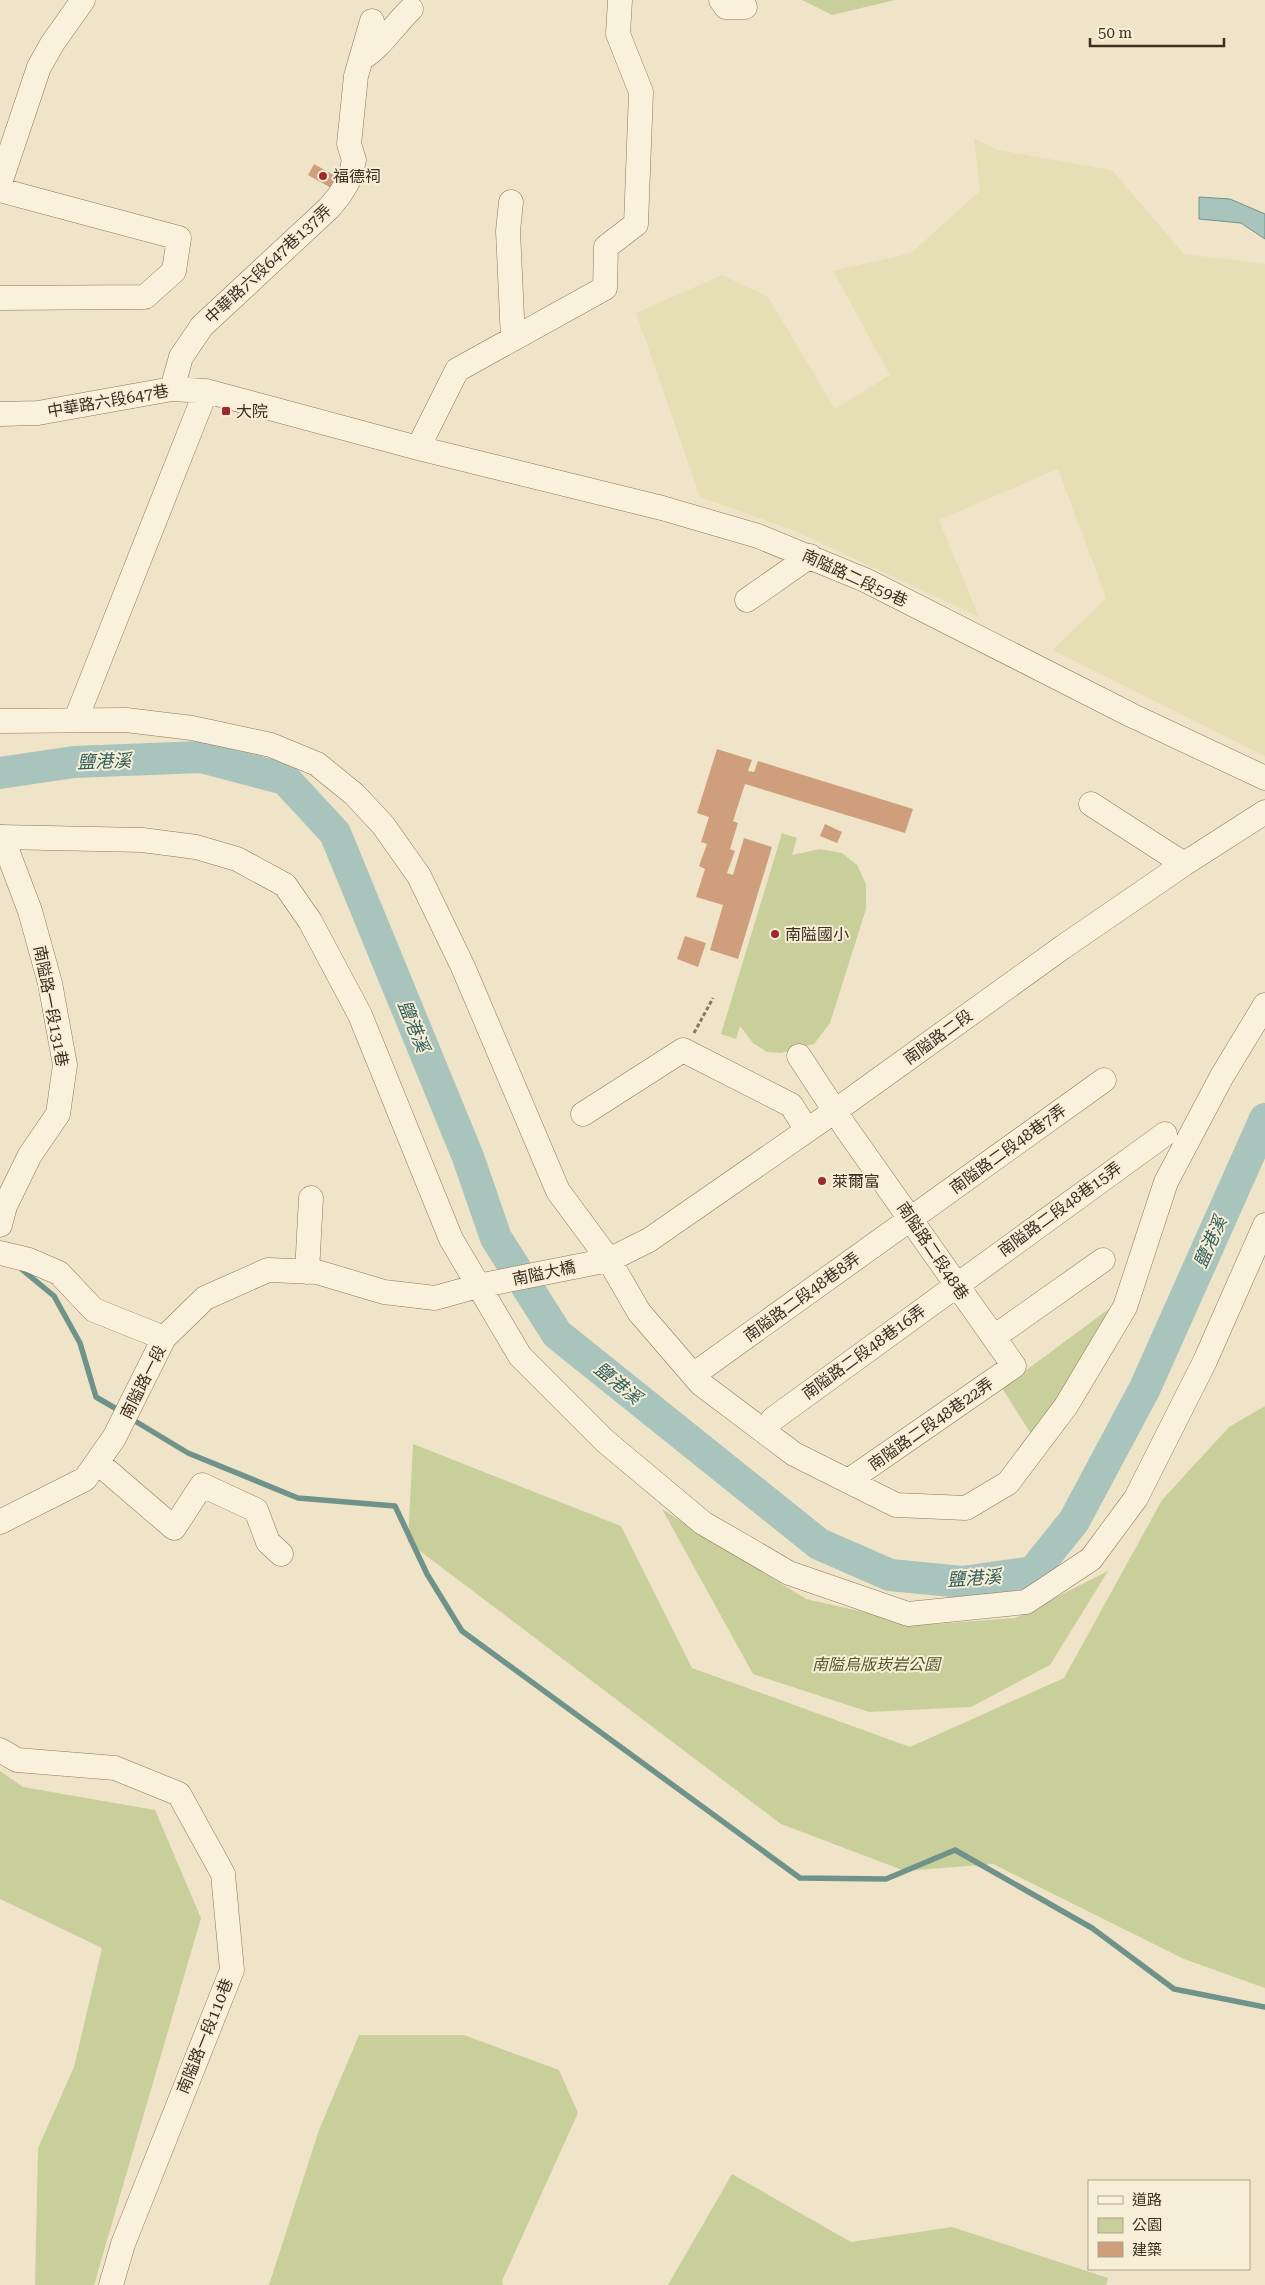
<svg xmlns="http://www.w3.org/2000/svg" width="1265" height="2285" viewBox="0 0 1265 2285" font-family="'Roboto Serif','Noto Sans TC',serif">
	<style>
		.farmland { fill: #e6deb5 }
		.green { fill: #c9cf9b }
		.water { fill: #a9c4bc; stroke: #6f938a }
		.lines { fill: none; stroke-linecap: round; stroke-linejoin: round }
		.stream { stroke: #6f938a; stroke-width: 5.5 }
		.river { stroke: #a9c4bc; stroke-width: 32 }
		.building { fill: #cf9f7d }
		.minor-casing { stroke: #8d765c; stroke-width: 25 }
		.path { stroke: #8d765c; stroke-width: 3; stroke-dasharray: 4 2.5; stroke-linecap: butt }
		.minor { stroke: #faf1dc; stroke-width: 24 }
		.poi-dot { fill: #9e2a2b; stroke: #f7eed8; stroke-width: 2 }
		.labels { text-anchor: middle; dominant-baseline: central; stroke-width: 4; stroke-linejoin: round; paint-order: stroke }
		.poi-label { font-size: 16px; fill: #3d2e20; stroke: #f7eed8; text-anchor: start }
		.street-label { font-size: 16px; fill: #3d2e20; stroke: #f7eed8 }
		.park-label { font-size: 16px; font-style: italic; fill: #4d5a26; stroke: #f7eed8 }
		.water-label { font-size: 18px; font-style: italic; fill: #2f5d5a; stroke: #f7eed8 }
	</style>
	<rect width="100%" height="100%" fill="#f0e4c8"/>
	<path class="farmland" d="M974,138L998,150L1112,170L1184,254L1265,264V756L1053,650L1106,598L1058,469L939,520L979,617L793,530L700,497L636,313L722,275L768,297L835,409L890,375L833,271L911,253L980,191Z"/>
	<path class="green" d="M802,0H895L832,15Z
		M782,833L797,838L792,855L820,849L842,853L857,865L866,884V909L830,1023L814,1044L781,1053L767,1052L753,1043L740,1026L736,1039L721,1034Z
		M1110,1308L1073,1378L1033,1437L1002,1388Z
		M1265,1406V1988L1184,1959L993,1864L905,1871L781,1824L408,1542L413,1444L621,1526L692,1668L910,1747L1064,1678L1162,1500L1229,1427Z
		M662,1509L806,1599L922,1625L1015,1618L1108,1571L1050,1665L971,1707L869,1712L753,1674Z
		M0,1771L23,1787L155,1810L201,1918L94,2285H35L38,2148L74,2067L102,1948L0,1899Z
		M359,2035H464L559,2070L578,2113L502,2281L503,2285H269L319,2130Z
		M732,2174L851,2242L952,2227L1108,2278L1106,2285H668Z"/>
	<path class="water" d="M1199,197L1230,199L1265,214V239L1241,223L1199,219Z"/>
	<g class="lines">
		<path class="stream" d="M19,1267L54,1296L80,1343L96,1397L120,1411
			M130,1418L188,1453L298,1498L395,1506L427,1574L462,1631L800,1878L886,1879L955,1850L1092,1928L1174,1989L1265,2007"/>
		<path class="river" d="M0,773L74,762L201,757L285,779L335,833L468,1157L496,1238L557,1334L819,1544L890,1575L962,1582L1033,1572L1074,1521L1145,1388L1265,1119"/>
	</g>
	<path class="building" d="M314,164L337,177L331,188L308,175Z
		M717,749L752,760L748,771L754,772L758,761L913,809L905,833L745,784L733,821L738,823L730,849L735,851L727,873L733,875L744,838L772,847L738,959L710,950L723,905L696,897L705,869L699,866L707,844L701,842L709,817L697,813Z
		M825,824L842,832L837,843L820,836Z
		M685,936L706,943L698,967L677,959Z"/>
	<g class="lines">
		<g class="minor-casing">
			<path id="minor" d="M721,0L726,7H745
				M362,58C378,50 396,23 411,9
				M0,183L39,67L52,44L83,0
				M0,190L179,238L174,271L145,297L0,298
				M511,202L508,231L513,339
				M172,389L181,357L202,326L329,208L339,196L350,178L354,160L349,144L356,76L372,21
				M0,414L38,413L172,389L206,391L418,448L662,508L758,536L865,580L1131,715L1265,778
				M418,448L457,370L605,288L606,247L636,224L641,92L618,34L620,0
				M747,600L810,556
				M76,719L206,391
				M0,721L126,720L192,728L271,745L317,764L354,794L383,825L419,876L463,967L558,1191L609,1260L639,1312L701,1384L794,1454L896,1505L966,1508L1008,1483L1066,1406L1125,1307L1166,1182L1222,1076L1265,1005
				M1091,804L1184,864
				M0,837L142,840L196,847L237,859L285,885L310,921L360,1015L451,1239L520,1356L605,1441L703,1523L789,1573L908,1614L1026,1602L1091,1559L1136,1498L1205,1361L1265,1225
				M799,1056L846,1128L1014,1366L848,1481
				M583,1114L683,1050L791,1105L807,1130
				M0,1225L5,1206L30,1155L58,1114L65,1065L50,983L30,911L2,837
				M0,1253L29,1260L59,1273L94,1310L164,1338
				M307,1272L311,1198
				M994,1337L1103,1260
				M693,1375L1104,1080
				M773,1419L1165,1134
				M97,1462L174,1528L202,1485L256,1510L268,1542L281,1554
				M0,1522L85,1479L114,1438L164,1338L205,1298L268,1270L317,1272L384,1292L435,1298L478,1286L609,1260L649,1240L835,1111L1063,947L1184,864L1265,812
				M0,1750L17,1760L115,1768L179,1794L223,1874L232,1970L123,2244L111,2285"/>
		</g>
		<path class="path" d="M694,1033L713,998"/>
		<use href="#minor" class="minor"/>
	</g>
	<g class="poi-dot">
		<circle cx="323" cy="176" r="5"/>
		<rect x="221" y="406" width="10" height="10" rx="2.5"/>
		<circle cx="775" cy="934" r="5"/>
		<circle cx="822" cy="1181" r="5"/>
	</g>
	<g class="labels">
		<g class="poi-label">
			<text x="333" y="176">福德祠</text>
			<text x="236" y="411">大院</text>
			<text x="785" y="934">南隘國小</text>
			<text x="832" y="1181">萊爾富</text>
		</g>
		<g class="street-label">
			<text transform="translate(268 264) rotate(-43)">中華路六段647巷137弄</text>
			<text transform="translate(108 401) rotate(-10)">中華路六段647巷</text>
			<text transform="translate(855 578) rotate(25)">南隘路二段59巷</text>
			<text transform="translate(51 1006) rotate(79)">南隘路一段131巷</text>
			<text transform="translate(938 1037) rotate(-36)">南隘路二段</text>
			<text transform="translate(1008 1149) rotate(-36)">南隘路二段48巷7弄</text>
			<text transform="translate(1060 1209) rotate(-36)">南隘路二段48巷15弄</text>
			<text transform="translate(933 1251) rotate(56)">南隘路二段48巷</text>
			<text transform="translate(544 1273) rotate(-12)">南隘大橋</text>
			<text transform="translate(802 1297) rotate(-36)">南隘路二段48巷8弄</text>
			<text transform="translate(864 1352) rotate(-36)">南隘路二段48巷16弄</text>
			<text transform="translate(143 1382) rotate(-63)">南隘路一段</text>
			<text transform="translate(931 1424) rotate(-35)">南隘路二段48巷22弄</text>
			<text transform="translate(205 2036) rotate(-68)">南隘路一段110巷</text>
		</g>
		<g class="park-label">
			<text x="876" y="1664">南隘烏版崁岩公園</text>
		</g>
		<g class="water-label">
			<text transform="translate(104 761) rotate(-2)">鹽港溪</text>
			<text transform="translate(414 1026) rotate(68)">鹽港溪</text>
			<text transform="translate(1210 1242) rotate(-66)">鹽港溪</text>
			<text transform="translate(618 1383) rotate(39)">鹽港溪</text>
			<text transform="translate(974 1578) rotate(-4)">鹽港溪</text>
		</g>
	</g>
	<rect x="1088" y="2180" width="162" height="90" fill="#f7eed8" stroke="#ada18e"/>
	<rect x="1098" y="2196" width="25" height="8" fill="#faf1dc" stroke="#ada18e"/>
	<text x="1132" y="2205" font-size="15" fill="#3d2e20">道路</text>
	<rect x="1098" y="2218" width="25" height="15" fill="#c9cf9b" stroke="#ada18e"/>
	<text x="1132" y="2230" font-size="15" fill="#3d2e20">公園</text>
	<rect x="1098" y="2242" width="25" height="15" fill="#cf9f7d" stroke="#ada18e"/>
	<text x="1132" y="2255" font-size="15" fill="#3d2e20">建築</text>
	<path d="M1090 38v8h134v-8" fill="none" stroke="#3d2e20" stroke-width="2.5"/>
	<text x="1098" y="38" font-size="15" fill="#3d2e20" stroke="#f7eed8" stroke-width="4" paint-order="stroke">50 m</text>
</svg>
